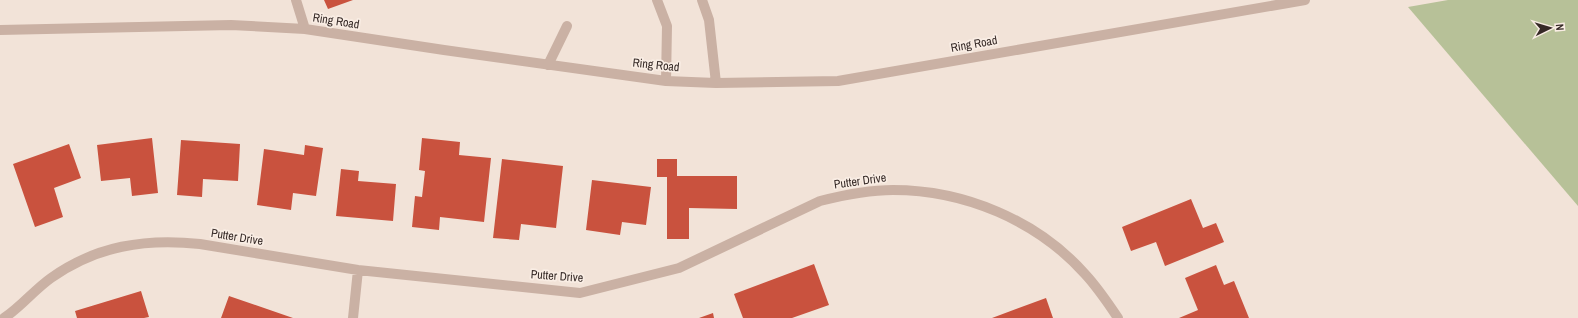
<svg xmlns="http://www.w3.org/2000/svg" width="1578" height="318" viewBox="0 0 1578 318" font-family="'Archivo Narrow',sans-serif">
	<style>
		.green { fill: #b7c198 }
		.building { fill: #c9523e }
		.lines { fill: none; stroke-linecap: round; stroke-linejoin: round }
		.minor { stroke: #cab1a4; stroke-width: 10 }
		.labels { text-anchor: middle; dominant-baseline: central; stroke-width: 3.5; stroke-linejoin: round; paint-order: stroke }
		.street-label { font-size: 12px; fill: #352926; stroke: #f9ede4 }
	</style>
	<rect width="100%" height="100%" fill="#f2e3d8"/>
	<path class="green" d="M1448,0H1578V206L1408,7Z"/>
	<path class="building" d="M324,0H353L328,9Z
		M152,138L158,193L132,196L130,178L101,181L97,145Z
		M422,138L460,142L459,155L491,158L484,222L440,217L439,230L412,227L415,196L422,197L425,171L419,170Z
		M181,140L240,144L238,181L203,179L202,197L177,195Z
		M69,144L81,178L54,188L63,217L35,227L13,164Z
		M305,145L323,148L316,196L293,193L291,210L257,205L264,149L304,155Z
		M502,159L563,166L556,228L521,224L519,240L493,238Z
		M657,159H677V176H737V209L689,208V239H667V177H657Z
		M341,169L359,171L358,181L396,184L393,221L336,216Z
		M592,180L651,187L646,225L622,222L620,235L586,230Z
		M1191,199L1203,228L1216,223L1224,242L1165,266L1156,242L1131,251L1122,227Z
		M814,264L829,305L792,318H743L734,294Z
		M1216,265L1224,285L1234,281L1249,318H1179L1198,310L1185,278Z
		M141,291L149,317L144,318H77L75,311Z
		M229,296L293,318H221Z
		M1046,298L1053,318H992Z
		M713,313L714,318H699Z"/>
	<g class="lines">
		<path class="minor" d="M296,0L305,29
			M657,0L667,26L666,81
			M702,0L709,20L716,83
			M0,30L231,25L305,29L444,50L666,81L716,83L838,81L1305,0
			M548,65L567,26
			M4,318C21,307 34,290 51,278C96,246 145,238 200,244L358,270L580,293L679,268L820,201C844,195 868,190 893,190C964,190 1037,220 1085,274C1098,288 1108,303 1118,318
			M353,318L358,270"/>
	</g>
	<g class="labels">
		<g class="street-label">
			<text transform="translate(336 21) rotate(9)">Ring Road</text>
			<text transform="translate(974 44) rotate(-10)">Ring Road</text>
			<text transform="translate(656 65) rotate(6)">Ring Road</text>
			<text transform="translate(860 181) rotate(-8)">Putter Drive</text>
			<text transform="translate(237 237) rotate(9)">Putter Drive</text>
			<text transform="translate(557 276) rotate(4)">Putter Drive</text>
		</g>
	</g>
	<g transform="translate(1550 28) rotate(85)" stroke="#f9ede4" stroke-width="3" paint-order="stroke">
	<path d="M0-3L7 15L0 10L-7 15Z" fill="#352926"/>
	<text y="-6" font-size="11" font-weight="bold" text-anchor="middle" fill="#352926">N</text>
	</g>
</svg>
